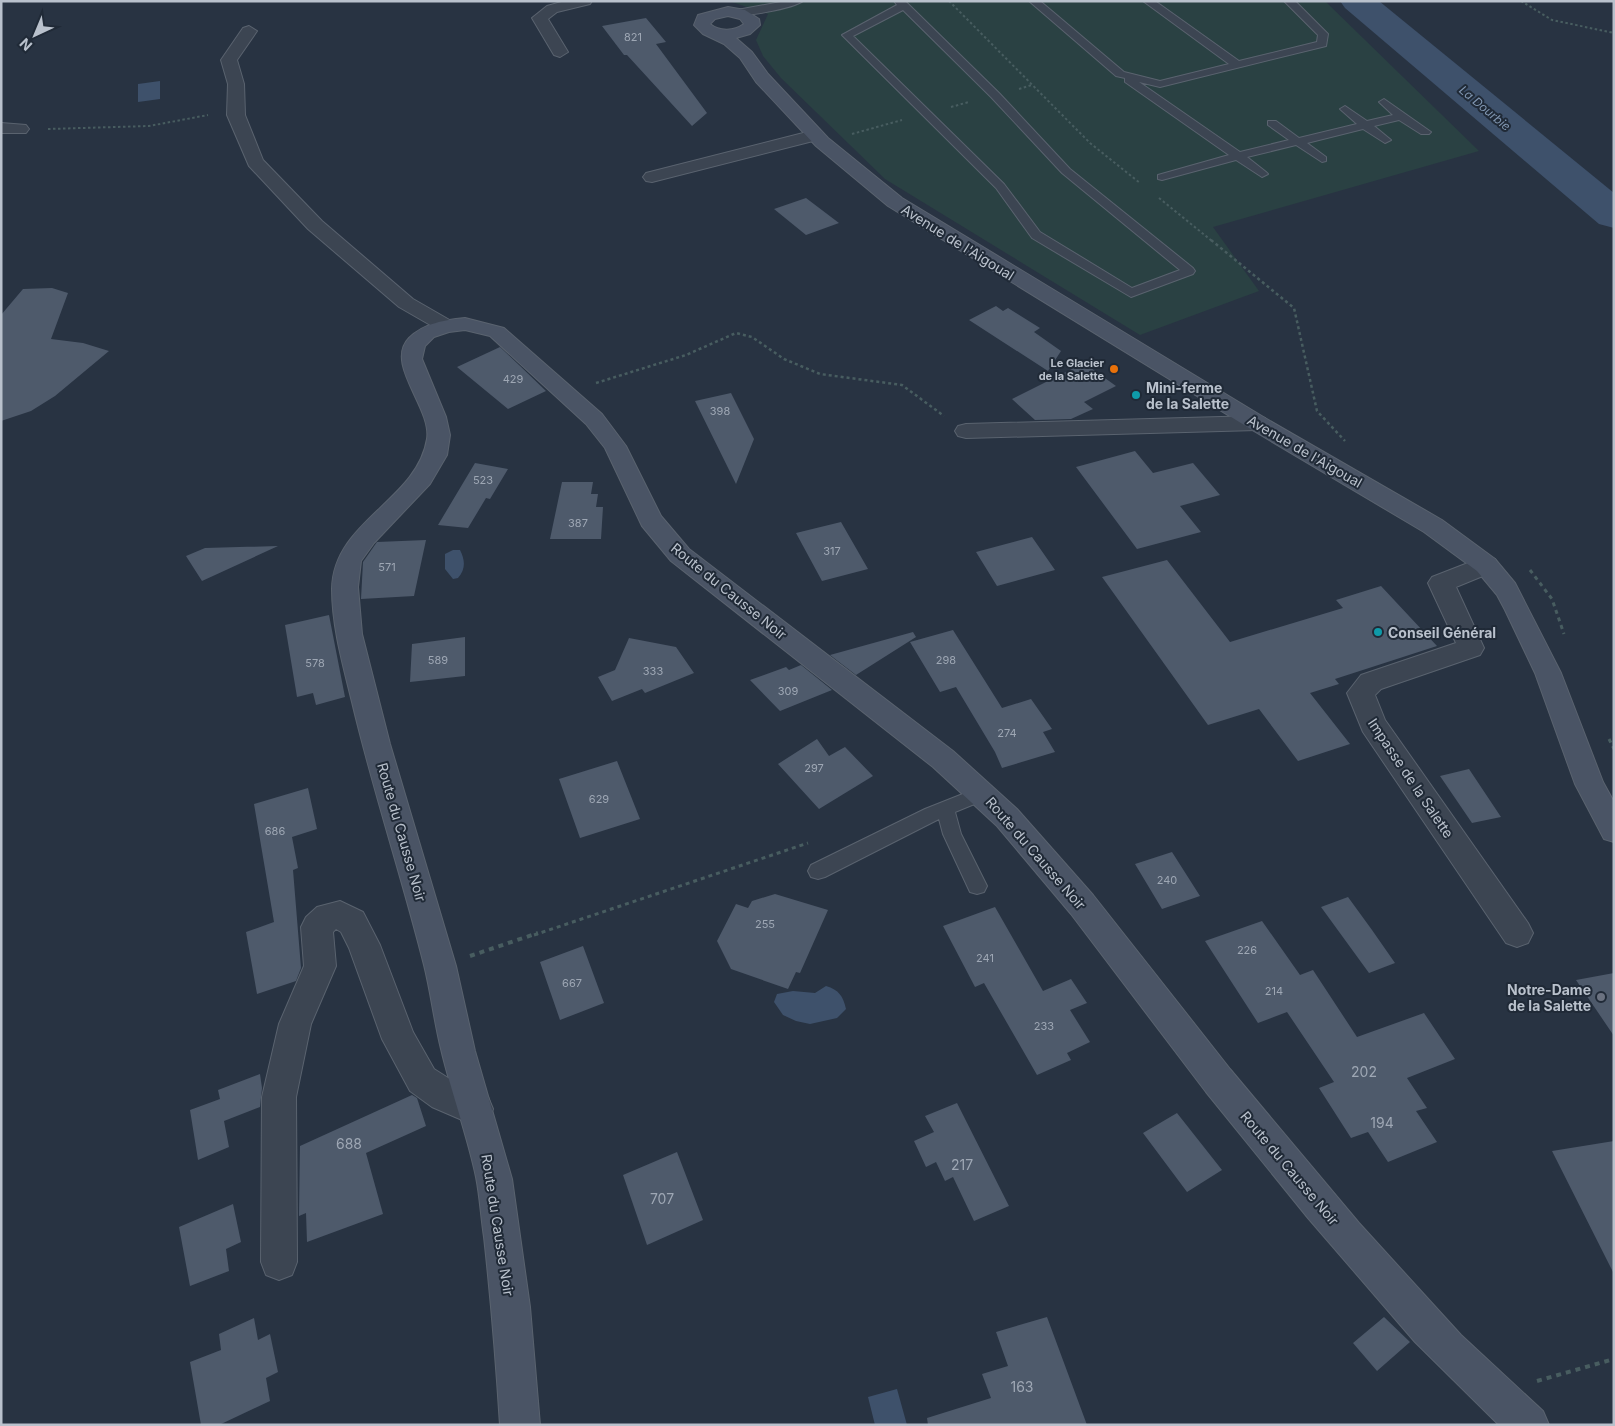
<svg xmlns="http://www.w3.org/2000/svg" width="1615" height="1426" viewBox="0 0 1615 1426" font-family="Inter,sans-serif">
	<style>
		.green { fill: #2a4143 }
		.water { fill: #3e516b }
		.lines { fill: none; stroke-linecap: round; stroke-linejoin: round }
		.river { fill: #3e516b; fill-rule: evenodd }
		.building { fill: #4e5a6b }
		.lane-casing { stroke: #5a636f; stroke-width: 2 }
		.street-casing { stroke: #5a636f; stroke-width: 2 }
		.secondary-casing { stroke: #5a636f; stroke-width: 2 }
		.path-far3 { stroke: #485d60; stroke-width: 2; stroke-dasharray: 2.5 2.5; stroke-linecap: butt }
		.path-far2 { stroke: #485d60; stroke-width: 2.5; stroke-dasharray: 3 3; stroke-linecap: butt }
		.path-far1 { stroke: #485d60; stroke-width: 3; stroke-dasharray: 4 4; stroke-linecap: butt }
		.path { stroke: #485d60; stroke-width: 4; stroke-dasharray: 5 5; stroke-linecap: butt }
		.lane { fill: #3c4552; fill-rule: evenodd }
		.street { fill: #3c4552; fill-rule: evenodd }
		.secondary { fill: #4a5465; fill-rule: evenodd }
		.food-dot { fill: #e8710a; stroke: #202a37; stroke-width: 2 }
		.culture-dot { fill: #0f9aa8; stroke: #202a37; stroke-width: 2 }
		.worship-dot { fill: #6b7280; stroke: #202a37; stroke-width: 2 }
		.labels { text-anchor: middle; dominant-baseline: central; stroke-width: 4; stroke-linejoin: round; paint-order: stroke }
		.number-label { font-size: 11px; fill: #9ea7b4 }
		.far-poi-label { font-size: 11px; font-weight: bold; fill: #b9c1cc; stroke: #202a37; text-anchor: end }
		.far-water-label { font-size: 12px; font-style: italic; fill: #8197b2; stroke: #202a37 }
		.street-label { font-size: 14px; fill: #b9c1cc; stroke: #202a37 }
		.poi-label { font-size: 14px; font-weight: bold; fill: #b9c1cc; stroke: #202a37; text-anchor: start }
		.near-number-label { font-size: 14px; fill: #9ea7b4 }
	</style>
	<rect width="100%" height="100%" fill="#283342"/>
	<path class="green" d="M729,1H1325L1479,151L1213,227L1259,291L1140,335L885,179L781,78L763,56L756,40L768,14Z"/>
	<path class="water" d="M160,81V99L138,102V84Z
		M453,550H460C465,560 466,569 458,578L453,579L445,569V554Z
		M826,986C839,990 843,996 846,1009L837,1018L810,1024L796,1021L783,1015L774,1002L777,994L793,991L815,993Z
		M897,1389L907,1425H875L868,1397Z"/>
	<g class="lines">
		<path class="river" d="M1340,1H1379L1614,193V228L1599,224L1345,8Z"/>
	</g>
	<path class="building" d="M646,18L666,42L656,44L707,113L692,126L627,55H624L602,26Z
		M806,198L839,223L806,235L774,209Z
		M52,288L68,293L51,339L83,343L109,351L55,396L31,411L1,421V315L23,289Z
		M996,306L1003,311L1008,308L1040,328L1034,332L1061,351L1048,371L969,320Z
		M500,347L519,365L546,391L508,409L457,367Z
		M1084,363L1116,386L1084,402L1093,409L1071,419L1035,420L1012,399Z
		M731,393L754,439L736,484L695,401Z
		M1135,451L1153,473L1193,463L1220,495L1180,506L1201,532L1137,549L1076,467Z
		M475,463L508,469L490,499L486,498L468,528L438,525Z
		M562,482H593L591,494H598L596,507H603L601,539H550Z
		M841,522L868,569L822,581L796,533Z
		M1032,537L1055,570L997,586L976,552Z
		M426,540L414,596L361,599L363,562L377,542Z
		M278,546L202,581L186,556L205,548Z
		M1167,560L1230,642L1343,608L1336,600L1381,586L1437,646L1335,679L1339,684L1310,693L1350,744L1298,761L1259,709L1208,725L1102,577Z
		M329,615L345,697L316,705L313,693L297,697L285,625Z
		M953,630L1002,708L1031,699L1052,729L1043,732L1055,752L1002,768L995,752L956,687L940,692L910,642Z
		M913,632L916,637L856,675L830,655Z
		M465,637V676L410,682L412,644Z
		M629,638L676,647L694,673L645,693L642,689L612,701L598,677L615,670Z
		M801,665L832,690L780,711L750,680L786,667L789,670Z
		M817,739L829,756L845,747L873,776L819,809L778,764Z
		M617,761L640,819L580,838L559,779Z
		M1469,769L1501,817L1472,823L1440,776Z
		M308,788L317,829L292,837L298,868L293,870L301,968L296,981L257,994L246,932L274,922L254,804Z
		M1172,852L1200,896L1162,909L1135,864Z
		M775,894L828,910L800,973L796,972L788,989L731,969L717,941L736,904L748,908L752,901Z
		M1348,897L1372,930L1395,963L1369,973L1321,907Z
		M995,907L1043,991L1071,979L1087,1003L1070,1010L1090,1042L1067,1053L1071,1060L1037,1075L984,983L975,987L943,926Z
		M1262,921L1300,975L1313,970L1357,1037L1424,1013L1455,1059L1407,1078L1427,1108L1416,1111L1437,1142L1388,1162L1368,1132L1351,1138L1319,1088L1334,1082L1287,1012L1258,1023L1205,941Z
		M583,946L604,1003L560,1020L540,962Z
		M1614,973V1036L1576,980Z
		M260,1074L262,1088L260,1107L224,1121L229,1147L198,1160L190,1110L220,1099L218,1090Z
		M412,1095L417,1098L426,1126L366,1153L383,1214L307,1242L306,1213L299,1216L300,1146Z
		M957,1103L1009,1206L974,1221L953,1177L945,1181L936,1162L926,1167L914,1141L934,1132L925,1116Z
		M1177,1113L1222,1170L1187,1192L1143,1133Z
		M1614,1141V1274L1552,1151Z
		M677,1152L703,1220L647,1245L623,1175Z
		M233,1204L241,1242L226,1249L229,1271L190,1286L179,1227Z
		M1047,1317L1087,1425H928L927,1418L991,1398L982,1374L1008,1366L996,1332Z
		M1384,1317L1410,1342L1377,1371L1353,1343Z
		M254,1318L258,1340L270,1334L278,1372L266,1378L270,1401L219,1425H201L190,1362L221,1350L219,1334Z"/>
	<g class="lines">
		<g class="lane-casing">
			<path id="lane" d="M786,1H803C794,8 740,19 732,13L737,10Z
				M894,1H905L999,93L1070,169L1193,268L1195,271L1193,274L1131,297L1032,238L996,188L842,35L897,5ZM903,10L991,97L1062,173L1180,270L1132,288L1040,232L1004,184L853,36Z
				M1029,1H1040L1124,72L1160,81L1229,64L1143,1H1155L1239,61L1317,42L1318,35L1284,1H1295L1328,34L1326,46L1160,87L1139,82L1240,152L1289,140L1268,125V121H1276L1299,138L1357,124L1340,109L1345,106L1367,121L1393,115L1379,102L1384,99L1431,132L1429,134H1421L1399,120L1374,126L1391,140L1385,143L1363,129L1307,143L1326,157V161L1322,162L1296,145L1247,157L1266,172L1268,174L1262,177L1236,160L1162,180L1158,179V175L1229,155L1125,82V78L1116,76Z
				M983,786L989,788L992,793L989,798L955,812L961,834L987,886L984,892L977,894L970,892L943,834L939,819L825,877L818,879L811,877L808,871L811,865L925,809Z"/>
		</g>
		<g class="street-casing">
			<path id="street" d="M565,1H592L590,4L557,12L548,19L568,52L560,57L554,55L532,18L547,6Z
				M249,26L257,31L237,60L244,84L245,115L263,160L322,221L413,299L453,322L456,326L453,330L446,332L439,330L399,307L308,229L249,166L227,115L228,84L221,60L243,28Z
				M1,123L26,125L29,129L26,133H1Z
				M815,130L821,131L824,135L821,139L652,182L646,181L643,177L646,173Z
				M1257,416L1265,418L1268,423L1265,428L1257,430L966,438L958,436L955,431L958,426L966,424Z
				M1486,556L1495,559L1498,565L1495,571L1456,587L1484,648L1480,655L1381,689L1375,695L1385,720L1528,923L1533,933L1528,943L1517,947L1506,943L1363,732L1347,693L1361,675L1456,643L1428,583L1432,577Z
				M340,901L363,912L380,945L413,1032L434,1069L456,1083L488,1097L493,1109L488,1121L476,1126L432,1107L410,1091L382,1039L349,948L341,932L336,929L333,932L336,966L311,1024L296,1097L297,1262L292,1275L279,1280L266,1275L261,1262L262,1097L279,1024L304,966L301,927L306,917L317,907Z"/>
		</g>
		<g class="secondary-casing">
			<path id="secondary" d="M728,7L745,10L759,19L760,25L750,34L736,38L752,52L768,74L828,138L902,198L1265,418L1442,520L1495,559L1515,583L1561,673L1603,782L1614,802V842L1604,839L1575,784L1535,673L1505,610L1497,595L1477,571L1424,532L1249,428L888,206L816,146L756,82L740,58L724,44L703,34L694,25L698,15ZM728,16L740,19L744,24C734,31 720,32 710,24L715,19Z
				M465,318L504,328L602,414L626,446L661,516L689,549L953,751L1017,809L1093,895L1230,1069L1359,1223L1461,1335L1543,1411L1549,1425H1499L1415,1342L1308,1218L1206,1092L1071,914L997,826L933,767L671,561L642,526L605,448L586,424L490,336L465,330L449,332L434,337L425,346L422,359L446,417L450,435L447,455L430,484L374,543L361,561L358,587L362,634L390,744L456,966L475,1051L512,1179L530,1307L540,1425H500C496,1362 491,1300 484,1237C481,1218 480,1197 476,1177C467,1134 451,1092 441,1049C434,1021 431,993 424,965C402,877 373,791 352,702C343,665 332,627 332,589C333,521 417,501 427,439C432,408 384,364 409,338C424,323 445,320 465,318Z"/>
		</g>
		<path class="path-far3" d="M949,1L1090,143L1140,183
			M1521,1L1552,20L1614,33
			M1019,89L1032,85
			M951,107L969,102
			M48,129L149,126L208,115
			M852,134L902,120
			M1159,198L1212,241"/>
		<path class="path-far2" d="M1211,240L1294,308L1317,411L1345,441
			M596,383L686,355L736,333L752,337L784,359L820,374L902,385L944,416"/>
		<path class="path-far1" d="M1530,570L1552,599L1564,634
			M1609,739L1614,749
			M534,935L808,843"/>
		<path class="path" d="M470,956L538,933
			M1537,1381L1614,1359"/>
		<use href="#lane" class="lane"/>
		<use href="#street" class="street"/>
		<use href="#secondary" class="secondary"/>
	</g>
	<circle class="food-dot" cx="1114" cy="369" r="5"/>
	<g class="culture-dot">
		<circle cx="1136" cy="395" r="5"/>
		<circle cx="1378" cy="632" r="5"/>
	</g>
	<circle class="worship-dot" cx="1601" cy="997" r="5"/>
	<g class="labels">
		<g class="number-label">
			<text x="633" y="37">821</text>
			<text x="513" y="379">429</text>
			<text x="720" y="411">398</text>
			<text x="483" y="480">523</text>
			<text x="578" y="523">387</text>
			<text x="832" y="551">317</text>
			<text x="387" y="567">571</text>
			<text x="438" y="660">589</text>
			<text x="946" y="660">298</text>
			<text x="315" y="663">578</text>
			<text x="653" y="671">333</text>
			<text x="788" y="691">309</text>
			<text x="1007" y="733">274</text>
			<text x="814" y="768">297</text>
			<text x="599" y="799">629</text>
			<text x="275" y="831">686</text>
			<text x="1167" y="880">240</text>
			<text x="765" y="924">255</text>
			<text x="1247" y="950">226</text>
			<text x="985" y="958">241</text>
			<text x="572" y="983">667</text>
			<text x="1274" y="991">214</text>
			<text x="1044" y="1026">233</text>
		</g>
		<g class="far-poi-label">
			<text x="1104" y="363">Le Glacier<tspan x="1104" dy="13">de la Salette</tspan></text>
		</g>
		<g class="far-water-label">
			<text transform="translate(1485 108) rotate(40)">La Dourbie</text>
		</g>
		<g class="street-label">
			<text transform="translate(958 242) rotate(32)">Avenue de l'Aigoual</text>
			<text transform="translate(1305 451) rotate(30)">Avenue de l'Aigoual</text>
			<text transform="translate(729 591) rotate(39)">Route du Causse Noir</text>
			<text transform="translate(1411 778) rotate(56)">Impasse de la Salette</text>
			<text transform="translate(402 832) rotate(74)">Route du Causse Noir</text>
			<text transform="translate(1036 853) rotate(49)">Route du Causse Noir</text>
			<text transform="translate(1290 1168) rotate(50)">Route du Causse Noir</text>
			<text transform="translate(498 1225) rotate(81)">Route du Causse Noir</text>
		</g>
		<g class="poi-label">
			<text x="1146" y="387">Mini-ferme<tspan x="1146" dy="16">de la Salette</tspan></text>
			<text x="1388" y="632">Conseil Général</text>
			<text x="1591" y="989" text-anchor="end">Notre-Dame<tspan x="1591" dy="16">de la Salette</tspan></text>
		</g>
		<g class="near-number-label">
			<text x="1364" y="1071">202</text>
			<text x="1382" y="1122">194</text>
			<text x="349" y="1143">688</text>
			<text x="962" y="1164">217</text>
			<text x="662" y="1198">707</text>
			<text x="1022" y="1386">163</text>
		</g>
	</g>
	<rect width="1615" height="1426" fill="none" stroke="#b9c1cc" stroke-width="5"/>
	<g transform="translate(35 35) rotate(224)" stroke="#202a37" stroke-width="4" paint-order="stroke">
	<path d="M0-4L9 19L0 12L-9 19Z" fill="#b9c1cc"/>
	<text y="-8" font-size="14" font-weight="bold" text-anchor="middle" fill="#b9c1cc">N</text>
	</g>
</svg>
